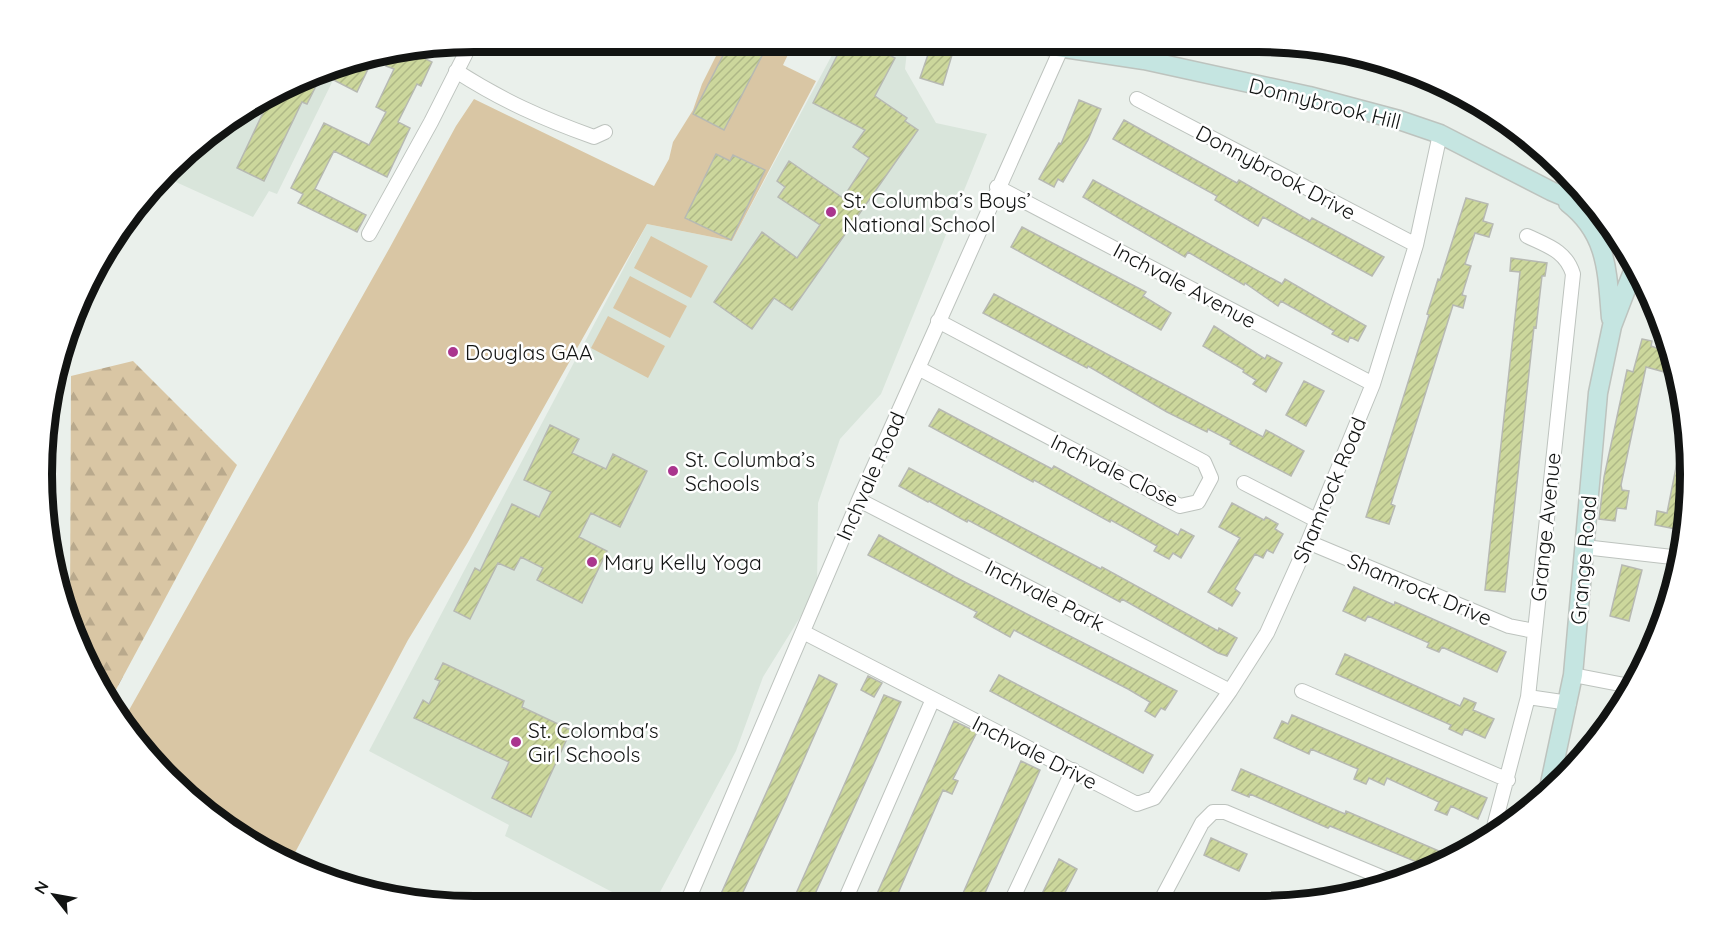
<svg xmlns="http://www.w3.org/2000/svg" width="1733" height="949" viewBox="0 0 1733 949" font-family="Quicksand,sans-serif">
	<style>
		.built { fill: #d9e5db }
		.forest { fill: url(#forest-firs) }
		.pitch { fill: #d9c6a4 }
		.building { fill: url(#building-hatch); stroke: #b7b9b2; stroke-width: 1.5 }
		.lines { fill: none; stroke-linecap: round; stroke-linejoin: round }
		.minor-casing { stroke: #bdc3be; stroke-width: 16 }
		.secondary-casing { stroke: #bdc3be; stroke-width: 21 }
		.minor { stroke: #fff; stroke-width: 14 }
		.secondary { stroke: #c5e5e1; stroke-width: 18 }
		.poi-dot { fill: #aa358e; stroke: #fff; stroke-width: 2 }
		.labels { text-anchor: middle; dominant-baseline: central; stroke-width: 5; stroke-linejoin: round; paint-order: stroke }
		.street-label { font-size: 21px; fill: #121413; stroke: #fff }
		.poi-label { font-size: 21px; fill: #121413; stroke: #fff; text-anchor: start }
		.rim { fill: none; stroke: #121413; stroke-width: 8 }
	</style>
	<defs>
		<pattern id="forest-firs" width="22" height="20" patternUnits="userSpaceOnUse" patternTransform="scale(1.5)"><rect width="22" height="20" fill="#d9c6a4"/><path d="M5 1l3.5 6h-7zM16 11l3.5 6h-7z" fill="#b9a98c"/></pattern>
		<pattern id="building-hatch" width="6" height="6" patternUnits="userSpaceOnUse" patternTransform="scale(1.5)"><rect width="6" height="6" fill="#ccd79c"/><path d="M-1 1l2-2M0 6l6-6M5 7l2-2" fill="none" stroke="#aeb886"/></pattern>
	</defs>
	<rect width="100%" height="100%" fill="#eaf0eb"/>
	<path class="built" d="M839,42H908L905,69L936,123L987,134L881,394L840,439L818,503L817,590L763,677L736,751L653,905H637L505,836L509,825L369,751L647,224L732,241Z
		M341,64L277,194L269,191L253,217L167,178L211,132Z"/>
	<path class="forest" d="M133,361L237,465L111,699L75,640L70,617L71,376Z"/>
	<path class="pitch" d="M723,42H794L783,65L816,81L732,241L647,224L468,542L408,640L290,862L259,849L150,760L124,719L389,249L456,126L474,99L654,186L669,159L673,142L693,110L702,84Z
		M651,236L708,266L691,298L634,268Z
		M630,276L687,306L670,338L613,308Z
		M608,316L665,346L648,378L591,348Z"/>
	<path class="building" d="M730,42H769L724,130L693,114Z
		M844,42H865L895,58L875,96L907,118L905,121L918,130L792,310L774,298L752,329L714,302L762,232L797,258L820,225L778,197L785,187L777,181L789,161L843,198L869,158L853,147L865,130L813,103Z
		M932,43L951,49L949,55H952L943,85L920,78Z
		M412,52L432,62L421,86L417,84L398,122L410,128L387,177L334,151L315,189L366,215L357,232L298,203L303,194L291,188L324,123L369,145L386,112L376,107L394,69L386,66L390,56Z
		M354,62L368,69L357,92L322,74L307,104L302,102L264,181L237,168L269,100L335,65Z
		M1079,100L1101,109L1088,140L1063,182L1058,179L1054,187L1039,179L1059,143L1061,144Z
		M1124,120L1237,183L1239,180L1310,221L1312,218L1384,257L1372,276L1263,217L1258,226L1215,200L1217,196L1113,139Z
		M716,154L730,161L733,155L765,170L731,240L685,218Z
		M1093,180L1282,284L1285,279L1366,326L1358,341L1350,337L1348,342L1332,334L1334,331L1281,301L1278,306L1245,283L1244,285L1188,252L1185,257L1083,197Z
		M1466,198L1488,204L1483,221L1493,224L1489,237L1475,233L1465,264L1471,266L1462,295L1466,296L1463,308L1453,305L1391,504L1395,506L1389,524L1366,517L1429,315L1427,314L1438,279L1440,280Z
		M1022,227L1146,292L1143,296L1171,313L1161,330L1011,247Z
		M1511,258L1547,263L1545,276H1542L1536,328L1534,327L1505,592L1485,590L1520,272L1510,271Z
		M994,294L1263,437L1266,430L1304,451L1291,476L1230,444L1231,441L1208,429L1207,432L1167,412L1088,366L1087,368L983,313Z
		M1214,326L1265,359L1267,355L1282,363L1266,392L1253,384L1256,380L1243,372L1244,370L1203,346Z
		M1642,339L1652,341L1651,346L1673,354L1668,373L1646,367L1621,485L1622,490L1629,491L1626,509L1617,508L1615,521L1599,519L1604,477L1627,370L1633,372Z
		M1304,381L1324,391L1306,426L1286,415Z
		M939,409L1052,469L1054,466L1178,535L1181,529L1194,536L1181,558L1173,553L1169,559L1154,551L1157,546L1111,520L1110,522L1034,480L1033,482L929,426Z
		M550,425L579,439L572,453L606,469L613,454L647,471L620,527L591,513L579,537L607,551L582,603L537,580L543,568L521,557L514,570L498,563L470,619L454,611L475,568L480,571L512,504L539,517L551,492L524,480Z
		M1683,432L1688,433L1690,446L1688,523L1682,522L1681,530L1655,525L1657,511L1667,513Z
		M909,468L1101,569L1102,567L1218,631L1219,628L1237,638L1227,656L1218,653L1122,599L1120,602L968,520L967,522L929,501L928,502L899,486Z
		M1232,503L1264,520L1266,517L1278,524L1275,529L1283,534L1273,553L1267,550L1263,558L1255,554L1235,589L1240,593L1232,606L1208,592L1240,538L1219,527Z
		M879,535L955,577L1177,691L1165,710L1161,708L1155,717L1145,711L1150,702L1128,689L1014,630L1010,637L974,617L977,612L868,555Z
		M1622,565L1642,570L1629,621L1610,616Z
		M1354,587L1394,605L1395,602L1506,652L1497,672L1442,647L1439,652L1427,647L1429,643L1368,616L1365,621L1343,611Z
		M1345,654L1460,706L1464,698L1476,703L1473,710L1494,719L1485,738L1465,729L1462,735L1449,729L1451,725L1336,674Z
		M443,663L524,701L522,707L571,730L531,817L492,798L509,762L414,718L423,700L429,704L440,681L435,679Z
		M819,675L837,684L785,802L737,905H716Z
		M999,675L1153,755L1143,773L990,691Z
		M868,676L882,683L874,697L861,690Z
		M884,695L901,702L880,750L810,905H791Z
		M1292,715L1487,798L1478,819L1451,806L1447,815L1435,810L1439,802L1387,778L1384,785L1369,778L1366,784L1354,779L1358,769L1311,749L1309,754L1274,738L1282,721L1288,724Z
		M954,721L977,732L953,779L958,781L952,794L943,790L893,905H872Z
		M1021,761L1040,770L980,904H970L960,900Z
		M1241,769L1345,814L1346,811L1453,857L1431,868L1330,826L1328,828L1250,794L1249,797L1232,790Z
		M1211,838L1247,854L1239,871L1204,855Z
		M1059,859L1077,869L1059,904H1037Z"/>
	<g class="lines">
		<g class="minor-casing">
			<path id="minor" d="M456,71C503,101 541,118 594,137L605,132
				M1137,99L1416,245
				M997,187L1373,384
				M369,234L431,122L471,43
				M918,368L1180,506L1198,502L1211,478L1204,462L938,321
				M1244,483L1316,520
				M859,500L1230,691
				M1308,542L1509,626L1534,631
				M1584,547L1681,558
				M803,632L1137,804L1154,798L1230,691L1267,633L1308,542L1373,384L1416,245L1440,134
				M1573,675L1635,687
				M1302,691L1508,780
				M1528,697L1569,703
				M1491,838L1528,697L1573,274C1566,251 1548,246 1527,236
				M1010,904L1073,770
				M1159,904L1202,823L1213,812H1225L1398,884
				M686,905L859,500L1061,49
				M843,905L933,699"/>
		</g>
		<g class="secondary-casing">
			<path id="secondary" d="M1031,43L1144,60L1309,96L1399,120L1440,134L1551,191L1603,213
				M1568,203C1608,234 1607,272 1611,318
				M1548,793L1573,675L1598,393L1612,326L1635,266"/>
		</g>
		<use href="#minor" class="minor"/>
		<use href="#secondary" class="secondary"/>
	</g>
	<g class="poi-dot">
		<circle cx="831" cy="212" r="6"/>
		<circle cx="453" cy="352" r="6"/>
		<circle cx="673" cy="471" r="6"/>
		<circle cx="592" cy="562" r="6"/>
		<circle cx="516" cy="742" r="6"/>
	</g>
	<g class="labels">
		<g class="street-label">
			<text transform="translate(1325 103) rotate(14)">Donnybrook Hill</text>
			<text transform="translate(1276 172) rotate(28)">Donnybrook Drive</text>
			<text transform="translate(1185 285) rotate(28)">Inchvale Avenue</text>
			<text transform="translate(1115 470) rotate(26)">Inchvale Close</text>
			<text transform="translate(870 476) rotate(-66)">Inchvale Road</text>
			<text transform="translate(1329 490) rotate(-67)">Shamrock Road</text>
			<text transform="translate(1545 527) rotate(-84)">Grange Avenue</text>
			<text transform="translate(1583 560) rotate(-85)">Grange Road</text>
			<text transform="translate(1420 589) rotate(23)">Shamrock Drive</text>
			<text transform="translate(1045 595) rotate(27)">Inchvale Park</text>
			<text transform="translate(1035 752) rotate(27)">Inchvale Drive</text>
		</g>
		<g class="poi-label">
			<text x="843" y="200">St. Columba’s Boys’<tspan x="843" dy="24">National School</tspan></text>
			<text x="465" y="352">Douglas GAA</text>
			<text x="685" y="459">St. Columba’s<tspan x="685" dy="24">Schools</tspan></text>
			<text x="604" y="562">Mary Kelly Yoga</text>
			<text x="528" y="730">St. Colomba's<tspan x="528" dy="24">Girl Schools</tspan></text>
		</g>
	</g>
	<path d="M0 0H1733V949H0ZM474 52H1258A422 422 0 0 1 1680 474V474A422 422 0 0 1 1258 896H474A422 422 0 0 1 52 474V474A422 422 0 0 1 474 52Z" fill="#fff" fill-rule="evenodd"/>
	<path class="rim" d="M474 52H1258A422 422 0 0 1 1680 474V474A422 422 0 0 1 1258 896H474A422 422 0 0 1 52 474V474A422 422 0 0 1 474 52Z"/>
	<g transform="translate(54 895) rotate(301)" stroke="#ffffff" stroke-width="4.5" paint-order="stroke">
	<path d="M0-4.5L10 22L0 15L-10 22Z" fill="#121413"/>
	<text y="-9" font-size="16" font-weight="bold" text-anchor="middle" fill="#121413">N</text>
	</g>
</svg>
